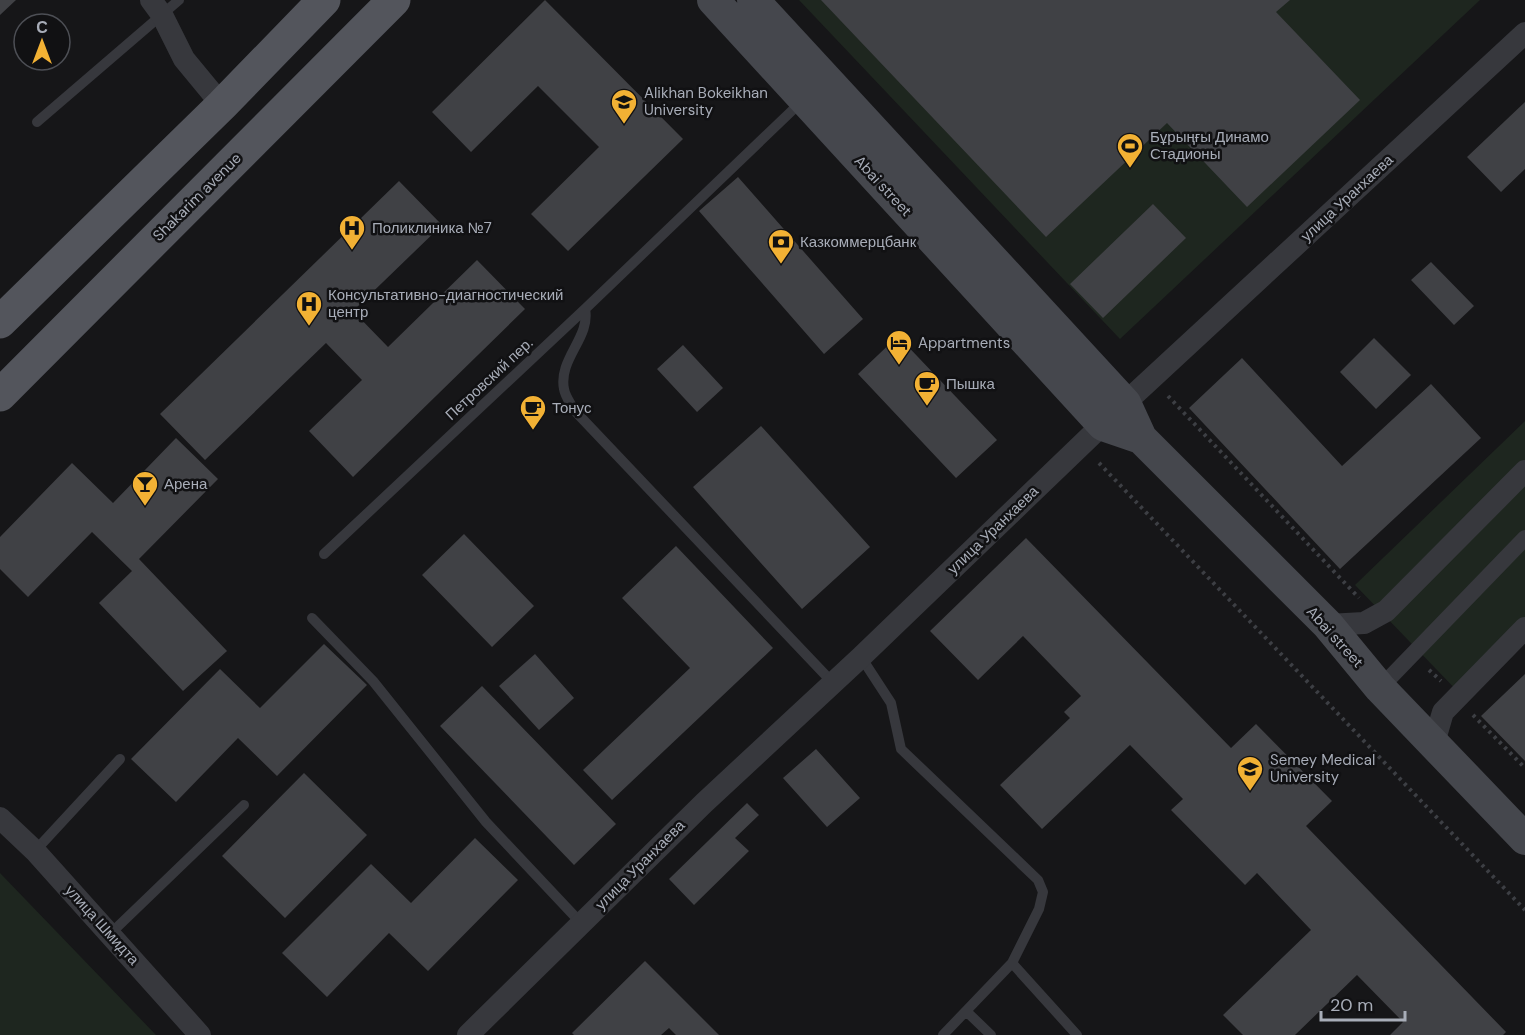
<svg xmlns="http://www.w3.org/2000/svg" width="1525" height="1035" viewBox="0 0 1525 1035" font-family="'DM Sans',sans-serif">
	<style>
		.green { fill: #1e261f }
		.building { fill: #404145 }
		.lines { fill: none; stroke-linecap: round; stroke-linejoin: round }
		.path { stroke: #3d3f44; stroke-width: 4; stroke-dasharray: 3 4.5; stroke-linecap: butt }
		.service { stroke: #37383d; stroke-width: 10 }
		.pedestrian { stroke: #37383d; stroke-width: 16 }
		.minor { stroke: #37383d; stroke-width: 22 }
		.secondary { stroke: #45474d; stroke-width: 32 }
		.primary { stroke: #53555c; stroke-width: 33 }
		.labels { text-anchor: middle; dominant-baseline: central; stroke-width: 5; stroke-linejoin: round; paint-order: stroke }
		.poi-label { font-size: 15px; fill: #a8adb8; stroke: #111113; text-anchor: start }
		.street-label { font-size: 15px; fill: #a8adb8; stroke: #111113 }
	</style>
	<rect width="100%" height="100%" fill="#161618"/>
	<path class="green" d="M799,0H1480L1120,339Z
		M1525,421V639L1464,698L1355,585Z
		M0,873L156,1035H0Z"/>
	<path class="building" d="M0,0H16L0,15Z
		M545,0L683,139L568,251L531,214L599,147L538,86L471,152L432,112Z
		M821,0H1290L1276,12L1360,100L1247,207L1167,123L1046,237Z
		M1525,102V169L1501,192L1467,157Z
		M738,177L863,319L824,354L699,211Z
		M399,181L442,225L353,311L388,347L477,260L525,309L353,477L309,431L362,380L326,343L205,460L160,414Z
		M1153,204L1186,238L1103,318L1070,284Z
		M1431,262L1474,306L1454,325L1411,280Z
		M898,336L997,440L956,478L858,374Z
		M1374,338L1411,375L1376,409L1340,372Z
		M683,345L723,388L697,412L657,369Z
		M1242,358L1342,466L1431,384L1481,438L1340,569L1189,408Z
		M761,426L870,547L802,609L693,487Z
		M176,438L218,479L139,559L227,651L183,691L99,603L132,571L92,532L28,597L0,569V537L72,463L113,503Z
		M464,534L534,606L492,647L422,575Z
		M1026,538L1231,748L1256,724L1332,801L1306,826L1506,1032L1503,1035H1390L1403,1022L1357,975L1295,1035H1243L1223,1015L1311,930L1257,873L1245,885L1171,810L1183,799L1130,745L1042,829L1000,785L1070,718L1064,712L1081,696L1023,636L978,680L930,631Z
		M676,546L773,648L612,800L583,770L690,668L622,598Z
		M324,644L367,685L277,776L238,738L176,802L131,759L220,669L260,708Z
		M535,654L574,698L539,730L499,686Z
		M1525,674V761L1481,716Z
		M482,686L616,824L574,865L440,726Z
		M816,749L860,798L827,827L783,778Z
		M304,773L367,835L285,918L222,856Z
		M747,803L759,815L735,838L749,851L694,905L669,879Z
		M475,838L518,880L428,971L389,933L327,997L282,953L371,864L411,903Z
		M645,961L719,1035H676L669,1028L661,1035H574L572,1033Z"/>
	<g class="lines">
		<path class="path" d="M1168,396L1359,598
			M1099,463L1525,910
			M1429,670L1441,681
			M1473,715L1525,768"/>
		<path class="service" d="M37,122L179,0
			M585,309C591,337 558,359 564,389C565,396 571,404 574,410L833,683
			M324,554L585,309L801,102
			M312,618L373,681L486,822L581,923
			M861,657L891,703L901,749L1038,880L1043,892L1039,909L1012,963
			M35,851L120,759
			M110,934L244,805
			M966,1011L991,1035
			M943,1035L1012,963L1077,1035"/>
		<path class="pedestrian" d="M1380,688L1525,538"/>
		<path class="minor" d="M151,0L162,15L184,59L222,105
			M1328,625L1364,623L1386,611L1525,471
			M1434,743L1443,712L1525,628
			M0,818L35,851L200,1035
			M468,1035L704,803L861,657L1125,403L1525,33"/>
		<path class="secondary" d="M713,0L1103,425L1141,438
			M753,0L1125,403L1141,438L1328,625L1380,688L1525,839"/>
		<path class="primary" d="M0,322L222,105L324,0
			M0,395L394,0"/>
	</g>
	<defs>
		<g id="university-pin" transform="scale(1.35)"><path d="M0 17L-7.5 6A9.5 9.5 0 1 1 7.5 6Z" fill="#f2b134" stroke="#111113"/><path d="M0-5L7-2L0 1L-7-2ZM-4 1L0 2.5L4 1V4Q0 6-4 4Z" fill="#111"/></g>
		<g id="stadium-pin" transform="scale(1.35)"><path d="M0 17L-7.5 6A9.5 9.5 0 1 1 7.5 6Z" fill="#f2b134" stroke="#111113"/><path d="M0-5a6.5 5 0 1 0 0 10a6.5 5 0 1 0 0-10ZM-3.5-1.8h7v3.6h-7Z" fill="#111"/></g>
		<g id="hospital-pin" transform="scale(1.35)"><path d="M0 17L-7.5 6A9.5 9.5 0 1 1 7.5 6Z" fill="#f2b134" stroke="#111113"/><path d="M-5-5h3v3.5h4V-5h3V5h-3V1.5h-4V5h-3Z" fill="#111"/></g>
		<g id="bank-pin" transform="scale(1.35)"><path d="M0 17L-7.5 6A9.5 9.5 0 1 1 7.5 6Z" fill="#f2b134" stroke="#111113"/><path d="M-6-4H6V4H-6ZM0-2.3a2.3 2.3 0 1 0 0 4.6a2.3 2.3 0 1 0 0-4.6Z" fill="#111"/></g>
		<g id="hotel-pin" transform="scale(1.35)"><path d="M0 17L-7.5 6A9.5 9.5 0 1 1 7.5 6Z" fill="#f2b134" stroke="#111113"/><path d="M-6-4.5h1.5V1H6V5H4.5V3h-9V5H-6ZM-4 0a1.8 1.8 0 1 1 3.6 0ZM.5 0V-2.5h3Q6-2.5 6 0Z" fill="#111"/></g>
		<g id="cafe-pin" transform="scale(1.35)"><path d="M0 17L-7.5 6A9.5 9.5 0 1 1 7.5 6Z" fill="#f2b134" stroke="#111113"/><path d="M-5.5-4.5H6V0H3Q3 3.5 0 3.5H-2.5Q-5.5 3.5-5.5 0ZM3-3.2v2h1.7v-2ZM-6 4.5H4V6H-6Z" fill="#111"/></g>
		<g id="bar-pin" transform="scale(1.35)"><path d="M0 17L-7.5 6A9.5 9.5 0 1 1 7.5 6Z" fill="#f2b134" stroke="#111113"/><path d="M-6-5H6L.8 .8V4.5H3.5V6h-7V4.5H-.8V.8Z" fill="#111"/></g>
	</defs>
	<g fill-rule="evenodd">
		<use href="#university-pin" x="624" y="102"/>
		<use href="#stadium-pin" x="1130" y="146"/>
		<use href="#hospital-pin" x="352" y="228"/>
		<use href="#bank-pin" x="781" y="242"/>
		<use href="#hospital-pin" x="309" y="304"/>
		<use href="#hotel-pin" x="899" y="343"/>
		<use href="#cafe-pin" x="927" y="384"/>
		<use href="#cafe-pin" x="533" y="408"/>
		<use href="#bar-pin" x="145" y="484"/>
		<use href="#university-pin" x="1250" y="769"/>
	</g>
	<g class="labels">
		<g class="poi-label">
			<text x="644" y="93">Alikhan Bokeikhan<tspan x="644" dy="17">University</tspan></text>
			<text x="1150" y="137">Бұрыңғы Динамо<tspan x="1150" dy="17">Стадионы</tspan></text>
			<text x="372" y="228">Поликлиника №7</text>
			<text x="800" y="242">Казкоммерцбанк</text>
			<text x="328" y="295">Консультативно-диагностический<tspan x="328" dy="17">центр</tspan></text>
			<text x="918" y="343">Appartments</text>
			<text x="946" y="384">Пышка</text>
			<text x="552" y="408">Тонус</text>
			<text x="164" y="484">Арена</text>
			<text x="1270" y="760">Semey Medical<tspan x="1270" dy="17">University</tspan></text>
		</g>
		<g class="street-label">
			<text transform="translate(883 186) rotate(47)">Abai street</text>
			<text transform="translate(197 197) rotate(-45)">Shakarim avenue</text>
			<text transform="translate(1347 198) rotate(-43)">улица Уранхаева</text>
			<text transform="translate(489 379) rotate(-43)">Петровский пер.</text>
			<text transform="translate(993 530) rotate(-44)">улица Уранхаева</text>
			<text transform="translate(1335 637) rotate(48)">Abai street</text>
			<text transform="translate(640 865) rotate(-45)">улица Уранхаева</text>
			<text transform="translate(102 925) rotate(48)">улица Шмидта</text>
		</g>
	</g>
	<g transform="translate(42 42)"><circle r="28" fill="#111113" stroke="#4d4f55" stroke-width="1.5"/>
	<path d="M0-4.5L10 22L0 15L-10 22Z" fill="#f2b134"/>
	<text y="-9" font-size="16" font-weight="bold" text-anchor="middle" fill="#a8adb8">С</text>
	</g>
	<path d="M1321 1011v9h84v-9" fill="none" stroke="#a8adb8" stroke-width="3"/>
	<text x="1330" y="1011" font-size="18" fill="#a8adb8" stroke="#111113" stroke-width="4.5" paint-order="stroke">20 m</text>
</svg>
